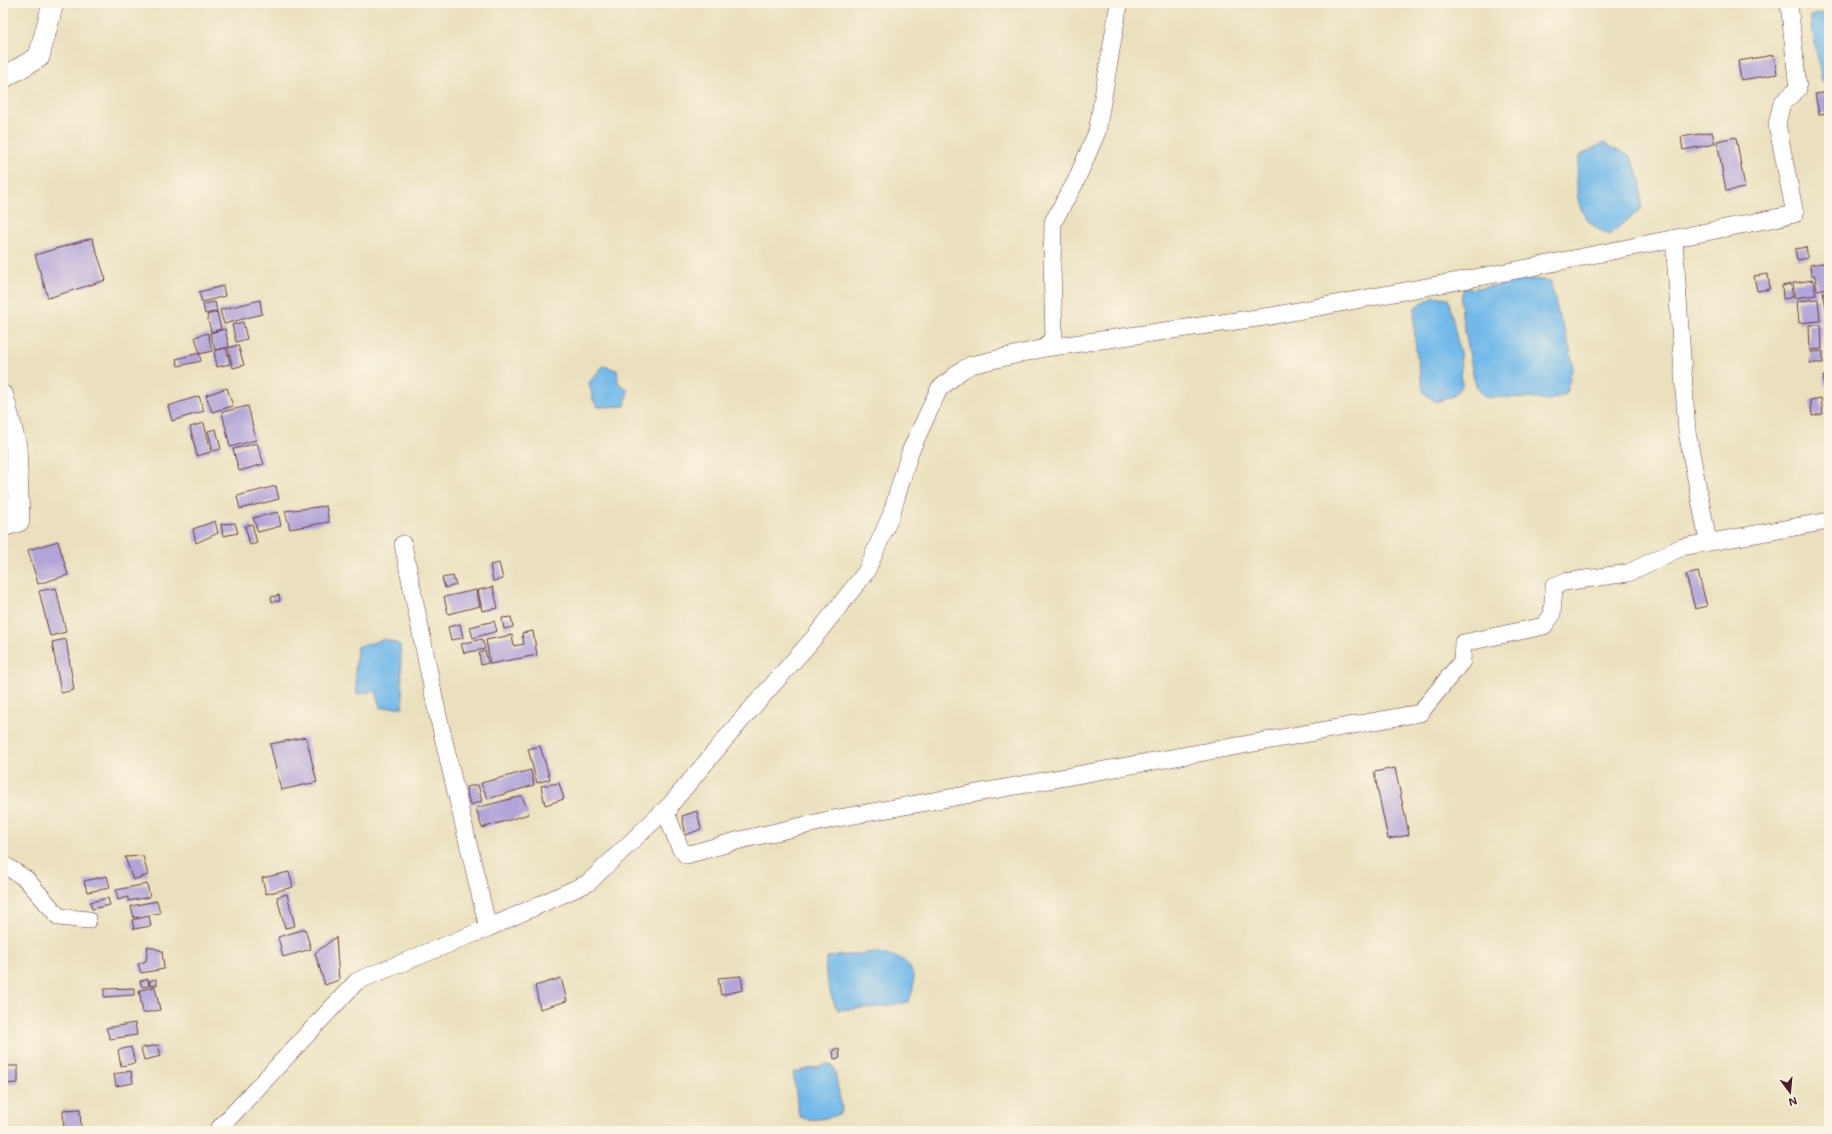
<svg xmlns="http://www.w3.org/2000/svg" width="1832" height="1134" viewBox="0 0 1832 1134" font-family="Mali,sans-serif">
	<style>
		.water { fill: #72b9ea; stroke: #5e6c8a }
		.building { fill: #b2a4d8 }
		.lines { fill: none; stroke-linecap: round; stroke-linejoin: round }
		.minor-casing { stroke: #623c41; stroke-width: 18 }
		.tertiary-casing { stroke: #623c41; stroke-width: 22 }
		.minor { stroke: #fff; stroke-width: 17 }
		.tertiary { stroke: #fff; stroke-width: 21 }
	</style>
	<rect width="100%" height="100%" fill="#fcf5e5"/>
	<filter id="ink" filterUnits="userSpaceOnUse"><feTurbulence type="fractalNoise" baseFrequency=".025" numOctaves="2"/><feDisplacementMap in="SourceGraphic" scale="8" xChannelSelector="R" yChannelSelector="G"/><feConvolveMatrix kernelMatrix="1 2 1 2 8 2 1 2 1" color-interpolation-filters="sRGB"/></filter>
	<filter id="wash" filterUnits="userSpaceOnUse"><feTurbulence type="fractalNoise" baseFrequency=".012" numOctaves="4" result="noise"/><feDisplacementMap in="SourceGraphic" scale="16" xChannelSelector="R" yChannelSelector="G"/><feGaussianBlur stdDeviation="0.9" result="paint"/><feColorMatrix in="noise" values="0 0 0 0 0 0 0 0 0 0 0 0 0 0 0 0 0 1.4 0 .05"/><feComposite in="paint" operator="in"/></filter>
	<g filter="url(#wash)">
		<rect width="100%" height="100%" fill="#eae0be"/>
		<path class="water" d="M1829,12V81L1822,82L1810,16Z
			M1603,143L1630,156L1641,181V209L1609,235C1604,232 1597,229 1593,225C1573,210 1576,178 1579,156Z
			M1530,279L1550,281L1557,309L1568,341L1573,365L1566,394L1547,401L1531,398L1485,397L1477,388L1474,379L1462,315L1461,300L1463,289L1480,288Z
			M1434,296L1448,298L1460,353L1462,386L1453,396L1436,402L1424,393C1418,366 1412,335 1415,307Z
			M603,366L617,370L618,383L628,389L625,406L598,407L593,400L589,383Z
			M385,639L400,645L403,707L380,708L376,691L357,694L355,671L357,647Z
			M877,952C886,955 896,956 904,961C917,971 915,990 908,1002L879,1007L838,1010C831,999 821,969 828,957Z
			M827,1064L834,1067L842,1110L841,1113C831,1118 807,1123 799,1116L793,1073Z"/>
		<g id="blocks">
			<path class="building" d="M1774,55L1777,74L1741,80L1738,61Z
				M1829,92V113L1819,114L1815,94Z
				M1712,132L1715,144L1683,150L1681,137Z
				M1736,137L1745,188L1726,191L1717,141Z
				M92,238L106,280L48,298L35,255Z
				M1806,247L1808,258L1797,260L1795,249Z
				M1829,262V288L1817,290L1815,276H1811L1810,265Z
				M1768,274L1770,289L1757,291L1754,276Z
				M1813,280L1816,295L1795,298L1793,283Z
				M1791,284L1793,297L1783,299L1782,286Z
				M223,286L225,296L202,302L199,292Z
				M1829,291V312L1827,313L1823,292Z
				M1818,299L1820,321L1799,323L1797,301Z
				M260,300L262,314L224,324L220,310Z
				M215,302L217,311L205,314L203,304Z
				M217,312L221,329L211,332L207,315Z
				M243,322L247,339L236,342L232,325Z
				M1809,325H1821L1822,349L1810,350Z
				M225,329L229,347L215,350L210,333Z
				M208,333L212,351L200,354L195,337Z
				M238,345L244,365L233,368L228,348Z
				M226,348L230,364L217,367L214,351Z
				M1823,351V363H1810L1811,352Z
				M199,353L201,361L178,366L176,359Z
				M1823,376H1829V385L1825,386Z
				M227,388L233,406L212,412L206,395Z
				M199,396L204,411L172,421L168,406Z
				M1821,398L1823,414L1812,416L1810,400Z
				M248,406L256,440L230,447L222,412Z
				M204,423L211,452L197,456L190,427Z
				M216,429L221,449L213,451L208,431Z
				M257,443L264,464L239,471L233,449Z
				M276,486L279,499L240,509L237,496Z
				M326,506L329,522L290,529L285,511Z
				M278,512L281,526L258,532L253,518Z
				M215,521L218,533L196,543L193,529Z
				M235,523L238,533L223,536L221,524Z
				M252,524L257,543L250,545L245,526Z
				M58,541L68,575L38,584L28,550Z
				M499,563L503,579L493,581L490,565Z
				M1698,572L1707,606L1695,609L1686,575Z
				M453,576L456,585L445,588L442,578Z
				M493,587L498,608L482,611L478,590Z
				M56,588L66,632L50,636L39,591Z
				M476,590L480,606L448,614L444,597Z
				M279,595L280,601L272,602L271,597Z
				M511,617L513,627L504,629L502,618Z
				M494,621L497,631L473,638L470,627Z
				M460,624L463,638L451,640L448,627Z
				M533,631L537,655L490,664L486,640L512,635L514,646L524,644L522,633Z
				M66,639L74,690L61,693L52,642Z
				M482,639L485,649L464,653L461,644Z
				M485,651L488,663L481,665L479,653Z
				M306,737L317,782L281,790L270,744Z
				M540,746L550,779L537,783L528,749Z
				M1395,768L1409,835L1388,839L1374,772Z
				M531,770L534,785L488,799L481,783Z
				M559,783L564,799L545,805L541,786Z
				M478,785L482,801L470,805L466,787Z
				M522,796L529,814L482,828L476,808Z
				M697,811L701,829L686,835L682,816Z
				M143,856L148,875L133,880L125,857Z
				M289,872L293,887L266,894L262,878Z
				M107,876L110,888L87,892L84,881Z
				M147,884L150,897L128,901V897L118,900L116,890Z
				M287,894L295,926L285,928L277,897Z
				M108,898L110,905L92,909L90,902Z
				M157,901L160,913L134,918L131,906Z
				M149,916L151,926L134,929L132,920Z
				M305,929L311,949L283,957L278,937Z
				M336,937L339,980L325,985L315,953Z
				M148,946L162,951L164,969L141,973L138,964L146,961Z
				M741,976L743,990L721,995L718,978Z
				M561,978L567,1001L540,1009L535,986Z
				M148,979L149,986L142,987L140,981Z
				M156,979L157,985L150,986L149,981Z
				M155,987L160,1010L143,1013L139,990Z
				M134,988V995L104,997V989Z
				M135,1023L137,1035L110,1039L106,1028Z
				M158,1045L161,1056L144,1060L141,1048Z
				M131,1047L135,1063L121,1066L118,1050Z
				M839,1049L840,1058L834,1059L833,1050Z
				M3,1066H18V1083L3,1084Z
				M131,1071L133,1083L116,1086L114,1074Z
				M80,1109L81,1130L103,1129V1131H64L63,1110Z"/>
		</g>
	</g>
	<g filter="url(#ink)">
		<use href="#blocks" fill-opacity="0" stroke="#623c41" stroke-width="1"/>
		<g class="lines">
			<g class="minor-casing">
				<path id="minor" d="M1674,238L1687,432L1708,541
					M1045,348L1271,316L1533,267L1795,214L1777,124L1782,103L1798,89L1789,3
					M403,544L436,707L488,928
					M671,804L667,815L680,848L686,855L740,840L833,819L1420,713L1462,661L1463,643L1544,626L1552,615L1554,586L1564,582L1628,573L1682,547L1829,521
					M3,864L26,879L59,917L88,920
					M217,1131L357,981L488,928L588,883L671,804L737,725L813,639L866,572L891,515L910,452L939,389L962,370L971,365L1045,348L1054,336L1052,267L1053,222L1075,183L1097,132L1119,3"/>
			</g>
			<g class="tertiary-casing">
				<path id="tertiary" d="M3,78L39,57L53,3
					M3,396L16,446L19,521L3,526"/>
			</g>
			<use href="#minor" class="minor"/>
			<use href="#tertiary" class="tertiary"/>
		</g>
	</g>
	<rect width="1832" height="1134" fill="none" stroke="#fcf5e5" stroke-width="16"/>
	<g transform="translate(1790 1092) rotate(164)" stroke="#fcf5e5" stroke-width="3" paint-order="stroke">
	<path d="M0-3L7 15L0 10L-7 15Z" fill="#4a1f2b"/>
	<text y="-6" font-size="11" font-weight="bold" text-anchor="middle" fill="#4a1f2b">N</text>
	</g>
</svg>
